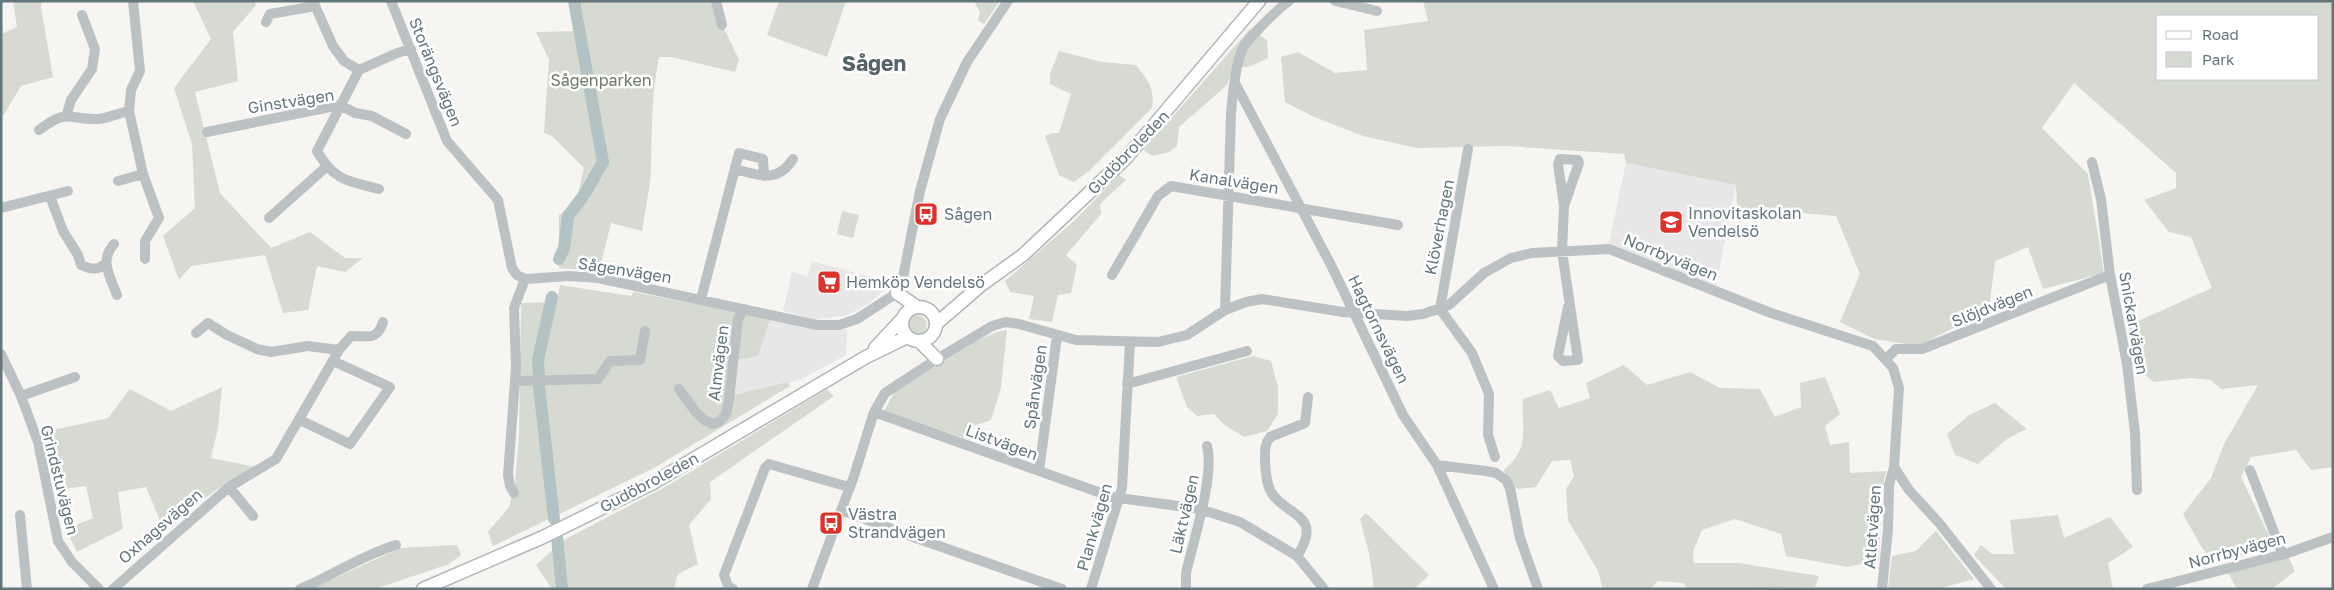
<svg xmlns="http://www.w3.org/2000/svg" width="2334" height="590" viewBox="0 0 2334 590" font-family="'Golos Text',sans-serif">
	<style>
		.built { fill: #e6e7e6 }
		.green { fill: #d6dad1; fill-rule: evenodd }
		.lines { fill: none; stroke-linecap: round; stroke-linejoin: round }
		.river { stroke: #b3c3c4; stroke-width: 12 }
		.major-casing { stroke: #b0b6b9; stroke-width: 15 }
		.minor { stroke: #bcc2c4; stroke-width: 10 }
		.major { stroke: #fff; stroke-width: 12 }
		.labels { text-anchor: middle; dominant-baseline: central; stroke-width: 5; stroke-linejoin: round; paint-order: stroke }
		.street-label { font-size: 16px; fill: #62767c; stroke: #fff }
		.park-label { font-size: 16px; fill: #6d7964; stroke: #fff }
		.poi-label { font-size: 16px; fill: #62767c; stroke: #fff; text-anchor: start }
		.district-label { font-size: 21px; font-weight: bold; fill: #536367; stroke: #fff }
	</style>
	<rect width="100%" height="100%" fill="#f6f5f2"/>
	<path class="built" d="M1626,163L1736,185L1716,286L1609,243Z
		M812,261L889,282L885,290L865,306L845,316L814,319L783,311L792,272L808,276Z
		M770,319L831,330L847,329L846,355L800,380L732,395L736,359Z"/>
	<path class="green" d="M13,1H42L41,7L53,77L21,86L3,116L1,111V34L17,27Z
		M193,1H255L256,5L233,32L238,81L195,92L220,193L271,248L310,232L345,258H363L345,272L317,266L308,310L283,313L265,255L191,266L179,280L163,236L195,208L192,144L174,88L211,39Z
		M571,1H714L717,13L739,60L735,72L671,57H659C651,95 652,131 651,169C650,189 645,210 642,231L611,223L599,271L559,268V215L575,207L584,168L552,136L544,133L549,60L536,32L577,31Z
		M779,1H846L827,57L767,35Z
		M974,1H1000L984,24L978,21L980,12Z
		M1423,1H2333V467L2311,470L2296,450L2251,457L2241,477L2271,540L2269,550L2215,561L2202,548L2183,514L2211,478L2224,444L2258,385L2221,389L2211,380L2191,378L2154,382L2131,364L2129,325L2212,288L2191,237L2169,232L2144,200L2176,188V173L2074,83L2042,128L2088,174L2104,273L2043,289L2028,247L1995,261L1989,310L1918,346L1874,339L1840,322L1860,274L1836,216L1737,208L1736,185L1626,163L1624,154L1506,146L1417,148L1363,136L1312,116L1285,102L1281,57L1298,52L1335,73L1367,70L1364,30L1428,21ZM2158,16H2318V79H2158Z
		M1250,29L1267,40L1268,58L1251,66L1233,69L1227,85L1179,127L1177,146L1169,152L1153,156L1143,150Z
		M1059,51L1102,62L1136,65C1148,81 1155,87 1152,108L1089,171L1074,182L1059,175L1045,136L1052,133H1059L1071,94L1050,84V74Z
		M1119,175L1126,180L1100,204L1101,214L1066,255L1077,265L1071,293L1058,295L1052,322L1029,319L1034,296L1010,292L1005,281L1074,221Z
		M842,211L859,215L853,238L837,234Z
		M560,285L631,296L634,292L770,319L758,356L736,360L733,395L788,382L790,386L654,468L493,546L488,532L509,507L515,483L519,435L521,303L557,302Z
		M907 325a10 10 0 1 1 20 0a10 10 0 1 1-20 0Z
		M1007,330L1001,388L991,420L973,426L970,440L884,411L895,391L978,340L997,332Z
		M1253,356L1271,361L1278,387V414L1267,431L1244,437L1222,423L1214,414L1197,416L1187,407L1176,377Z
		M1624,365L1647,385L1690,372L1720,388L1760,389L1775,417L1801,407L1800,383L1825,377L1840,414L1825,426L1830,445L1849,442L1850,473L1886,471L1882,491L1879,560L1848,567L1786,556L1781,534L1735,519L1702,530L1693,551L1694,563H1738L1819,576L1815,587L1687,589L1684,583L1658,581L1650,589H1603L1598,571L1568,520L1566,489L1574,476L1570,460L1552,461L1536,487L1518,489L1509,482L1504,470C1531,448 1521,429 1523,399L1550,390L1559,408L1590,398L1586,383Z
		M222,387L218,428L211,458L256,467L216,490L164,530L146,487L118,492L123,529L77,552L66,529L93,518L86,486L56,490L44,432L108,418L130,389L171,411Z
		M827,389L834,396L710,482L711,499L689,525L698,564L678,574L674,589H552L536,565L562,541L667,486Z
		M1995,403L2027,429L2007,439L1978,464L1955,455L1947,434L1969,415Z
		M1366,513L1429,575L1414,589H1374L1369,553L1360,519Z
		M2058,515L2064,538L2110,517L2133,547L2108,563L2113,589H2006L1974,555L1981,545L1992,554H2014L2010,520Z
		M1936,531L1974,579L1937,589H1888L1892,556L1916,551Z
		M457,545L461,555L449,564L375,589H311L400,548Z
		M2288,556L2295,571L2272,589H2237L2228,573Z"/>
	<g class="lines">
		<path class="river" d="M559,259L564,248L568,216L584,195L603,162L574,1
			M539,376L538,360L552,297
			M539,386L554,519
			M557,537L562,589"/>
		<g class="major-casing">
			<path id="major" d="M897,293L917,307
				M902 324a17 17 0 1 1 34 0a17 17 0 1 1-34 0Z
				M936,324L980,286L1023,255L1126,158L1259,1
				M919,341L937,359
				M875,348L902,319
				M423,589L541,538L653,483L866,357L907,337"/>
		</g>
		<path class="minor" d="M133,1L140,71L131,90L129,111L143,174L159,218L145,241V259
			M313,1L333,46L344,61L359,70
			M391,1L447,141L498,200L512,268L517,275L525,279L569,276L598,278L817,325H839L857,319L897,293L903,277L920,191L940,119L967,62L1008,1
			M716,1L722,25
			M1335,1L1377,11
			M266,22L270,14L315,6
			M1235,83L1331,265L1403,415L1437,465L1494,589
			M67,114L71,100L92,69L95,49L82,15
			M39,130C70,107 66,120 98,119C108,118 119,113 129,111
			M207,132L340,105L355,113L372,116L406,134
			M1468,149L1440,309L1472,353L1489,394L1488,435L1495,457
			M2092,162L2101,199L2110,275L2127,364L2135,433L2137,490
			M735,169C759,175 777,184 793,159
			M118,181L143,174
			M379,189C348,181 334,181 317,151L359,70L397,53L411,49
			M50,196L63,231L78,255L81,265C90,269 97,271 105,264
			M1564,206L1579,163L1578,160L1560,159L1558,164L1564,206L1562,251L1578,360L1563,361L1558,356L1568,307
			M1,208L68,191
			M269,218L326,167
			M114,244C99,261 110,276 117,295
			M1112,275L1158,196L1171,186L1398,225
			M701,299L739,153L763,159L764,176
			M1225,310L1231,113C1233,94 1235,65 1243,48C1248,38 1279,8 1289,1
			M196,333L208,323L227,335L257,349L271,352L308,346L339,350
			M1,354L21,396L38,442L58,541L72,562L99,589
			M1886,359L1896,349H1922L2110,275
			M515,381L598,379L610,361L640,360L645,331
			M1127,384L1247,351
			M679,389L695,411L704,420L713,424C726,420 727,412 729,400L738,319L744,309
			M21,396L75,377
			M874,412L1112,497L1200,509L1240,522L1297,556L1324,589
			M300,420L350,444L390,387L333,361
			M1437,465L1486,471L1496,473L1506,480L1510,488L1520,538L1538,589
			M2250,470L2282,553
			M1039,471L1057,336
			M229,487L253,516
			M514,493L510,486L508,475L516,367L514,308L525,279
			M841,510L916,538L1062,589
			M20,515L27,589
			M1297,556C1325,514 1285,516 1271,492C1266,483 1266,473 1265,462C1265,452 1264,445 1270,437L1305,423L1308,397
			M113,589L229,487L276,459L339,350L351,336C368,336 377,341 383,322
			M300,589C334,575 360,556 396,545
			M733,589L728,586L724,575L765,468L769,464L849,487
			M812,589L854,476L874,412L885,393L937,359L992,326L1006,322L1019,324L1076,340L1158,342L1187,335L1225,310L1246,302L1262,299L1343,312L1407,316L1423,314L1449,305L1484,273L1511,258L1532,253L1609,249L1771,313L1873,346L1893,368L1899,388L1894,467L1909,490L1940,524L1991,589
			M1091,589L1122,488L1130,342
			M1186,589V573C1193,542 1215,475 1207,446
			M1882,589L1888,530L1889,485L1894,467
			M2147,589L2288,553L2333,537"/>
		<use href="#major" class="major"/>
	</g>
	<defs>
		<g id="bus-square" transform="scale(1.25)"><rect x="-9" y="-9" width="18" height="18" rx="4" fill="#db322c" stroke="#fff"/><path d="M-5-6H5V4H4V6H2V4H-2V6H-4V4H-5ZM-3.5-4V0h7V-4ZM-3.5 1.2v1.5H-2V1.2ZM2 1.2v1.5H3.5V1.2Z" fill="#fff"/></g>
		<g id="school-square" transform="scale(1.25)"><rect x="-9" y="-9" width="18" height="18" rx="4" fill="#db322c" stroke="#fff"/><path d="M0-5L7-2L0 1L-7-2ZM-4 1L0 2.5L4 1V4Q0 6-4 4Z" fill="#fff"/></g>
		<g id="supermarket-square" transform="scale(1.25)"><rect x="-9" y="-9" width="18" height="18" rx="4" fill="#db322c" stroke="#fff"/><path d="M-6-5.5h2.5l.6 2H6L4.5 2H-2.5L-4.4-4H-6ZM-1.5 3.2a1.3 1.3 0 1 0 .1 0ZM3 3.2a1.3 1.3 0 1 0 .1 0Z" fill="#fff"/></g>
	</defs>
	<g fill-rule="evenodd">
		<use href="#bus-square" x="926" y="214"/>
		<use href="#school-square" x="1671" y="222"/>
		<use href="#supermarket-square" x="829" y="282"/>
		<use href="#bus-square" x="831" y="523"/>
	</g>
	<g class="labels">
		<g class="street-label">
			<text transform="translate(436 72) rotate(68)">Storängsvägen</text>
			<text transform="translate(291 101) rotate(-9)">Ginstvägen</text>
			<text transform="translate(1128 152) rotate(-46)">Gudöbroleden</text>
			<text transform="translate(1234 181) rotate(9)">Kanalvägen</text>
			<text transform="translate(1439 227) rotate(-79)">Klöverhagen</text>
			<text transform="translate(1671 257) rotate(22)">Norrbyvägen</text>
			<text transform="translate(625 270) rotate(9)">Sågenvägen</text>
			<text transform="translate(1992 306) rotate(-22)">Slöjdvägen</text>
			<text transform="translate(2134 323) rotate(80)">Snickarvägen</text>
			<text transform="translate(1379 329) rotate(64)">Hagtornsvägen</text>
			<text transform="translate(718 363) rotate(-83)">Almvägen</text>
			<text transform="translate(1035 387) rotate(-82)">Spånvägen</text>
			<text transform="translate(1002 442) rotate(20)">Listvägen</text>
			<text transform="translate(60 480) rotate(76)">Grindstuvägen</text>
			<text transform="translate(649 482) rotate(-28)">Gudöbroleden</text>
			<text transform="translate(1184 514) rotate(-77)">Läktvägen</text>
			<text transform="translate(160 526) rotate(-41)">Oxhagsvägen</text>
			<text transform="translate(1094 527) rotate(-74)">Plankvägen</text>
			<text transform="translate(1872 527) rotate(-86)">Atletvägen</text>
			<text transform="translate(2237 550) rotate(-15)">Norrbyvägen</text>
		</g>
		<g class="park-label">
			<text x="601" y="80">Sågenparken</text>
		</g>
		<g class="poi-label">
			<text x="1688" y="213">Innovitaskolan<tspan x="1688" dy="18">Vendelsö</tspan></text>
			<text x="944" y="214">Sågen</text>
			<text x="846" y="282">Hemköp Vendelsö</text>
			<text x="848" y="514">Västra<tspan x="848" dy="18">Strandvägen</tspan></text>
		</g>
		<g class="district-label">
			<text x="874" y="63">Sågen</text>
		</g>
	</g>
	<rect width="2334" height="590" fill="none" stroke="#62767c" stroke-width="5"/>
	<rect x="2156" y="15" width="162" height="65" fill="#ffffff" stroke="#c0c8cb"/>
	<rect x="2166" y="31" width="25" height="8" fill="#ffffff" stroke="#c0c8cb"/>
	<text x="2202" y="40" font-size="15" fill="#62767c">Road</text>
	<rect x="2166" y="52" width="25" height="15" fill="#d6dad1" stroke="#c0c8cb"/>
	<text x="2202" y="65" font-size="15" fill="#62767c">Park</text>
</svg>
